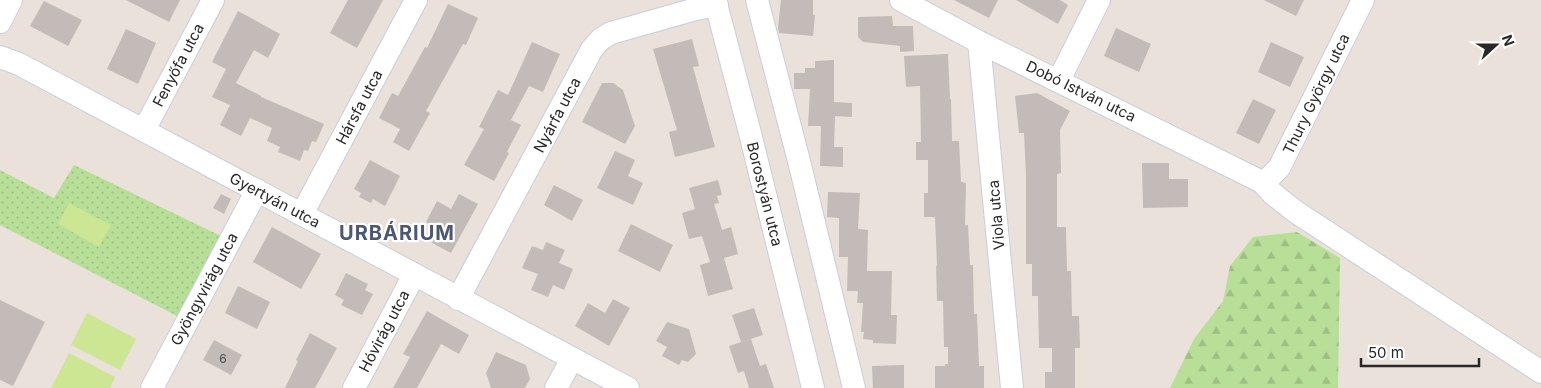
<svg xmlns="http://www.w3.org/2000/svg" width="1541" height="388" viewBox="0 0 1541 388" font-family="Inter,sans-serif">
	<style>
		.green { fill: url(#green-dots) }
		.forest { fill: url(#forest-firs) }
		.pitch { fill: #cce694 }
		.building { fill: #c2bbb7 }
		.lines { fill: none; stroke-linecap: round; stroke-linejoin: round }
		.minor-casing { stroke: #c8ced9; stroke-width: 24 }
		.minor { stroke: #fff; stroke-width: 22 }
		.labels { text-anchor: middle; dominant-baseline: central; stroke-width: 4.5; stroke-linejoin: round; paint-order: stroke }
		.number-label { font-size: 12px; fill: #4e4d4c }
		.street-label { font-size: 15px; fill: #282828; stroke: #fff }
		.district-label { font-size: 20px; font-weight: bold; letter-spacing: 1px; fill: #4b5776; stroke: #fff }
	</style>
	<defs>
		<pattern id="green-dots" width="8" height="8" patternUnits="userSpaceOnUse" patternTransform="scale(1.25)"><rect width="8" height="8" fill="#b8df98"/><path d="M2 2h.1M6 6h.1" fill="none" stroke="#9ebf83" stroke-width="1.8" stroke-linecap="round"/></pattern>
		<pattern id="forest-firs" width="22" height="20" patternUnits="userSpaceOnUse" patternTransform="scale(1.25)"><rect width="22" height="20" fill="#b8df98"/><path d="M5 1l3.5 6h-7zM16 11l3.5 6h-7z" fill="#9ebf83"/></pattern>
	</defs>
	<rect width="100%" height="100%" fill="#eae1da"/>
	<path class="green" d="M74,165L225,238L181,318L0,225V170L54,198Z"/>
	<path class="forest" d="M1297,232L1340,258L1338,388H1170L1194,339L1223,301L1230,266L1253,237Z"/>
	<path class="pitch" d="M69,203L111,225L99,247L58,224Z
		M87,313L136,339L120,370L71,345Z
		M69,353L115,377L110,388H51Z"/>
	<path class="building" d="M126,0H180L169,22Z
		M348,0H383L357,48L330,33Z
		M781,0H813V15H815L813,36L779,33L778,28Z
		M954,0H998L989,18Z
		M1016,0H1060L1068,5L1058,24Z
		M1264,0H1304L1296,16Z
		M44,1L82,20L68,46L30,26Z
		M448,4L478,18L466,45L463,44L426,111L430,113L409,151L393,142L400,129L379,118L392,93L398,96L425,47L427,48Z
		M238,11L280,34L268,58L254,50L236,83L261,96V97L324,124L316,142L312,141L308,151L304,150L300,161L278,152L280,147L267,141L272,128L250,118L241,136L220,125L230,105L212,97L226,69L212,62Z
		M892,16L893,26H913L914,51L900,52V46L863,42L858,37V17Z
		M1116,28L1151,44L1139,72L1104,56Z
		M126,29L156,43L138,84L107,69Z
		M692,39L699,66L693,67L715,147L675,157L669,132L677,130L653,49Z
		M532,42L560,54L543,92L529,86L511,120L521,125L507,152L509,153L494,181L464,165L484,129L479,127L498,90L508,95Z
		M1271,42L1304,57L1290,87L1258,72Z
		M948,54L950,99H951L952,141H959L961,182L966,183L965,225H968L970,265H973L974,314H977L979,366H984V388H935V366H945V364H948V347H944L943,301H937L936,266H937L935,217H924V193H928V160H916V142H921L920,86L906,87L904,56Z
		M834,60V102L852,103V117L835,116L834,147H843V167L820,166L821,126H808L810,89H794V73H805V68H815V61Z
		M602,83H613L623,90L635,126L625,144L582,122Z
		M1037,93L1070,111L1060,130L1061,173L1057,174V227H1066L1067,271H1071L1072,316H1079L1080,348H1075V388H1045V372H1052V348H1039L1038,296H1032V264H1026V175L1024,133H1019L1015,96Z
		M1253,99L1276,110L1259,144L1236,133Z
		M615,151L635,160L628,176L643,183L633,205L597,188Z
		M370,160L400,176L385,206L373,199L371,203L359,197L361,193L354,189Z
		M1142,163H1169V179H1188V207L1143,208Z
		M718,180L722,195L717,196L719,203L714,204L722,230L731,227L738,254L724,258L733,289L708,296L700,265L710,262L702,236L689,239L682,213L695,209L689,188Z
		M554,185L583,200L572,221L544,205Z
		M828,192L860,193L858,229L868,230L867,271H892L891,315H897L896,344L873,343V340L863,339L864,332H861L863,303H857L858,291H847L848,257H839V218L827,217Z
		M221,194L231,199L224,214L213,208Z
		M459,194L478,204L451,253L432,243L440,229L426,222L437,201L451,209Z
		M631,224L673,245L660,272L618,251Z
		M272,227L321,254L301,289L253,262Z
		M546,242L565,250L559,263L573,269L564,290L553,285L548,297L531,290L538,274L522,268L532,246L543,250Z
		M346,273L368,284L365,290L373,294L362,315L341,305L344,300L335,295Z
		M238,286L270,302L257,329L225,313Z
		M613,299L630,308L609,346L575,326L588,303L605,313Z
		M0,300L45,322L13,386L0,380Z
		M754,308L763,335L741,342L732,315Z
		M427,311L469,335L459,354L441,344L417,388H393L410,357L403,354Z
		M667,322L689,329L696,354L688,362L682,360L679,365L662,356L667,347L656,341Z
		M310,333L337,348L315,388H285L298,361L296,360Z
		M751,339L760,366L766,364L774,388H749L744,371L738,373L729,346Z
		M214,340L242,355L231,375L203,360Z
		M496,352L526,365L530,379L525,388H491L486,373Z
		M904,365V388H873L872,366Z"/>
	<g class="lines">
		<g class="minor-casing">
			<path id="minor" d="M715,0L750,133L813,388
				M757,0L799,161L854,388
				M901,0L979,42L1262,182L1273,194L1296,212L1541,372
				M0,22L11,0
				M979,42L1012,388
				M0,57L19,64L628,388
				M1059,80L1099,0
				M144,130L213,0
				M1262,182L1269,178L1279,168L1363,0
				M302,214L416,0
				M458,299L592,49L601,39L611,33L696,9L717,5
				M152,388L257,190
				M354,388L414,275
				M556,388L572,359"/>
		</g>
		<use href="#minor" class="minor"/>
	</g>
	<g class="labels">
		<g class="number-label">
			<text x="223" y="358">6</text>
		</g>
		<g class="street-label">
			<text transform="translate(178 65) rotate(-62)">Fenyőfa utca</text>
			<text transform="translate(1081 91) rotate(26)">Dobó István utca</text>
			<text transform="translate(1316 94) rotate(-64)">Thury György utca</text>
			<text transform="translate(359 107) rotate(-62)">Hársfa utca</text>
			<text transform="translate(557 115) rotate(-62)">Nyárfa utca</text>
			<text transform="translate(765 194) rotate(76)">Borostyán utca</text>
			<text transform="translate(275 200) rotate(28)">Gyertyán utca</text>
			<text transform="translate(996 215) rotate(-95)">Viola utca</text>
			<text transform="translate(204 289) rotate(-62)">Gyöngyvirág utca</text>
			<text transform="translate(384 331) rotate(-62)">Hóvirág utca</text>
		</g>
		<g class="district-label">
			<text x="397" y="233">URBÁRIUM</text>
		</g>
	</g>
	<g transform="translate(1496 45) rotate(69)" stroke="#ffffff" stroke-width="4" paint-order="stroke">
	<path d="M0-4L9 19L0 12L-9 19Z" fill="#282828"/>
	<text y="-8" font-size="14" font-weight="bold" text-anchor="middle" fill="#282828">N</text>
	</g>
	<path d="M1361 358v8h118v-8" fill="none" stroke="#282828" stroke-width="2.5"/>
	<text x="1368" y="358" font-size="15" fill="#282828" stroke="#ffffff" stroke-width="4" paint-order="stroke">50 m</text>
</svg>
